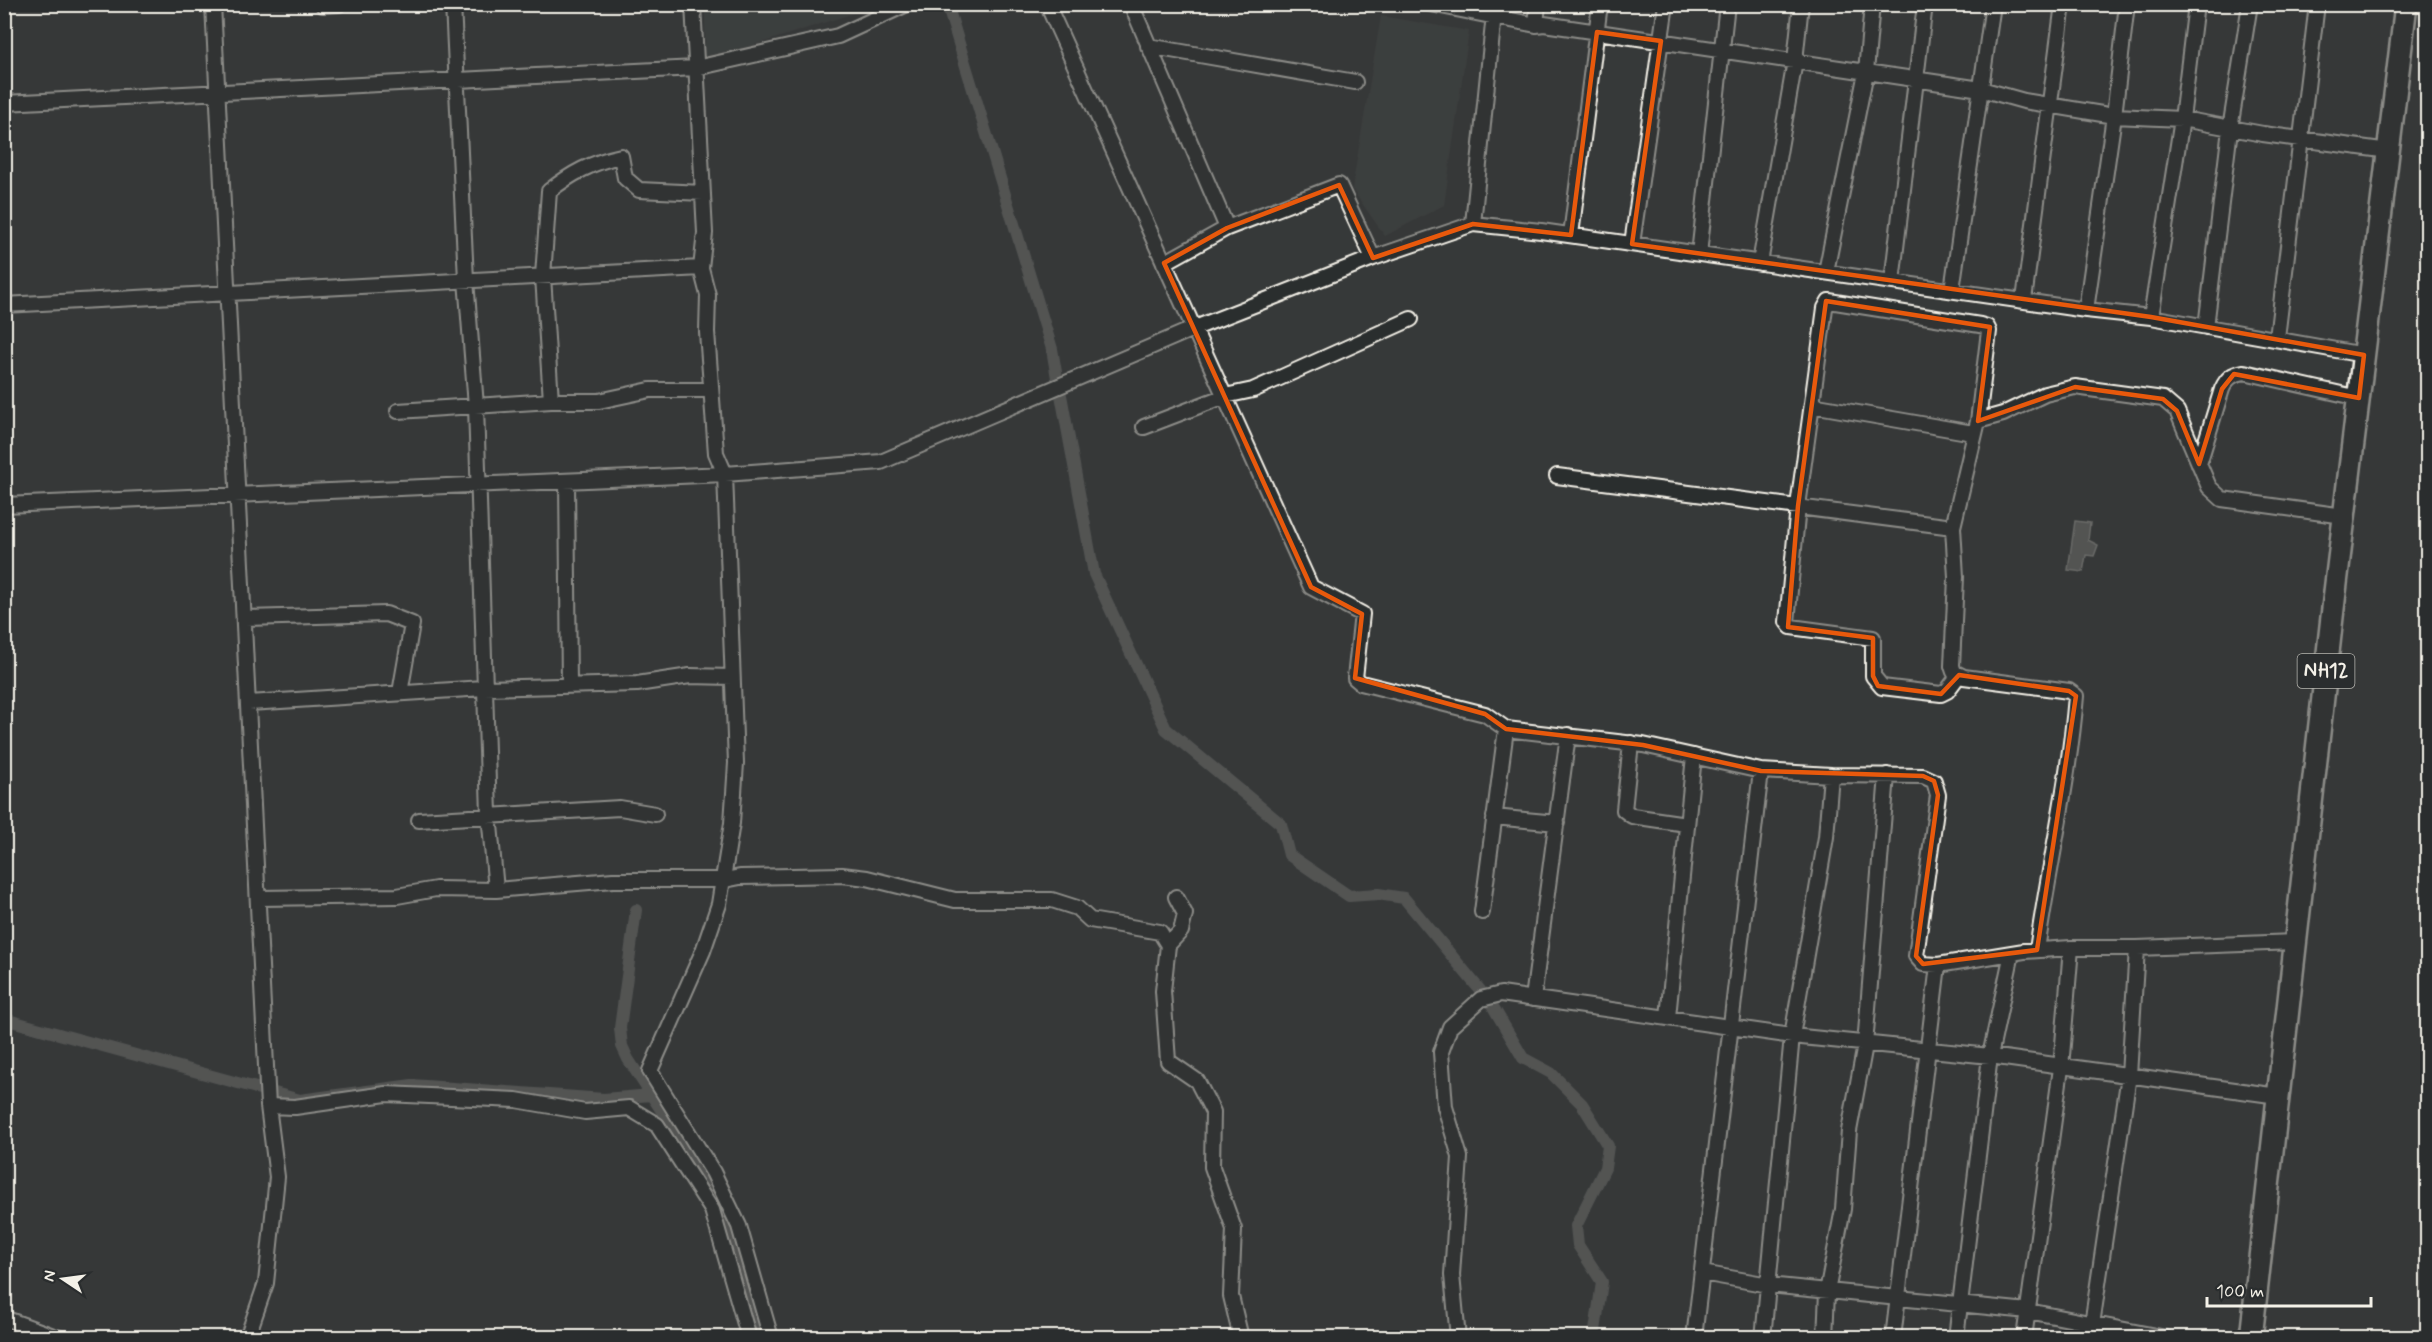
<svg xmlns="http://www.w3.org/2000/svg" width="2432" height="1342" viewBox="0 0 2432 1342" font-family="Mynerve,sans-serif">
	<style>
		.built { fill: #434645 }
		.water { fill: #757572; stroke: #a8a7a1; stroke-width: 1.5 }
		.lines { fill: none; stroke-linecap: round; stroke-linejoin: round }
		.canal { stroke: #757572; stroke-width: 12 }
		.minor-casing { stroke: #f4f1e8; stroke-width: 18 }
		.trunk-casing { stroke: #f4f1e8; stroke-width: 26 }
		.minor { stroke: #2a2d2e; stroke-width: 14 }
		.trunk { stroke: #2a2d2e; stroke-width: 21 }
		.marked { fill: none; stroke: #e8590c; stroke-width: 4.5; stroke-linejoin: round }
		.labels { text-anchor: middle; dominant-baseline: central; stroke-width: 4.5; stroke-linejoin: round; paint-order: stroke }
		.shield { fill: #2a2d2e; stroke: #b7b6b0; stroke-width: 1.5 }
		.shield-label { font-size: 20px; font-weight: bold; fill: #f4f1e8 }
	</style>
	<rect width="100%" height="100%" fill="#363939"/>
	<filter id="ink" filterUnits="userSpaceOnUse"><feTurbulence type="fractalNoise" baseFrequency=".0167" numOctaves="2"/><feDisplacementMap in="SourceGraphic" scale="12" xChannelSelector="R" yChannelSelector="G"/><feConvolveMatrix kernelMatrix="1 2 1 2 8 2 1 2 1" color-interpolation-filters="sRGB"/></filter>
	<g filter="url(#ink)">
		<path class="built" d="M705,4L879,5L705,61Z
			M1381,16L1469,31L1444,205L1385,236L1352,189Z"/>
		<path class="water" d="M2075,521L2090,523L2088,540L2098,545L2094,556L2086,555L2083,572L2068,570Z"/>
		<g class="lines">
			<path class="canal" d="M947,4L1052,349L1057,378
				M1061,395L1094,574L1166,729L1281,824L1289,855L1349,896L1378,894L1404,898L1480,990
				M636,910L620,1028L622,1046L628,1059L719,1199L758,1338
				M1492,1005L1523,1058L1551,1073L1582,1104L1608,1146L1605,1168L1576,1226L1578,1245L1602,1282L1594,1338
				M4,1019L300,1100L412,1085L604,1099L651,1095"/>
			<g class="minor-casing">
				<path id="minor" d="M213,4L268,1106L277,1177L266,1283L247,1338
					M453,4L466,280L476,406L489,814L496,890
					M693,4L705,233L701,268L708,295L707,332L716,453L725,474L736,763L732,823L719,904L703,951L650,1071L713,1172L739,1226L771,1338
					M1047,4L1311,587L1362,614L1355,678L1361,683L1485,714L1506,729L1643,745L1761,771L1831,775
					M1131,4L1227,228
					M1431,4L1536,25L1544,24L1981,89L2024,101L2114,116L2182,119L2263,134L2389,151
					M323,5L339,4
					M1536,25L1538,4
					M1148,46L1355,82
					M4,103L696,68L838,36L907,4
					M1473,224L1495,4
					M1571,235L1600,4
					M1632,244L1666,4
					M1699,254L1727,4
					M1164,263L1227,228L1339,185L1373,258
					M1760,263L1795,61L1801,4
					M1826,272L1866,72L1872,4
					M1892,282L1925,4
					M1952,290L1993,4
					M2024,300L2063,4
					M4,305L701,268
					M2086,310L2114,116L2127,4
					M2151,317L2182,119L2196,4
					M2206,327L2230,129L2250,4
					M2277,338L2317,4
					M551,401L543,276L549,191C571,174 592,162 621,156L625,178L639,190L703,193
					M1812,405L1973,433
					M398,411L551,401H599L650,390H711
					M1978,421L2003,414L2045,394L2075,387L2163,399L2177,411L2209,487L2222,499L2344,516
					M1144,427L1225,396L1253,390L1411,319
					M2199,464L2222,389C2227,378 2232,374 2244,372L2359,398
					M1557,476L1953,527
					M567,481L569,685
					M4,505L725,474L881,462L1195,328L1373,258L1473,224L1541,231L2086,310L2151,317L2364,355
					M245,618L386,614L412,624L400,693
					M1959,675L1947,691L1941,694L1882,687L1873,676V638L1791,627L1787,622L1798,506L1825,308L1829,301L1980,325L1987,327L1989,331L1978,421L1953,527L1956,577L1952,666L1954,672L1964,677L2069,691L2076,696C2069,782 2049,865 2037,950
					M249,703L484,688L637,684L690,676L732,677
					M1631,743L1624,810L1632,816L1686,824
					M1494,817L1557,823
					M419,820L620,808L655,814
					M1176,897L1185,914L1181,931L1168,945L1163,991L1168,1061L1197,1081L1213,1112L1212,1167L1234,1229L1231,1296L1241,1338
					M260,898L397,896L436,889L496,890L613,880H725L740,877L842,875L867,878L955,900H1052L1077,908L1090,920L1160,932L1168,945
					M1482,912L1506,729
					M2071,948H2137L2129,1075L2090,1338
					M2137,948L2295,942
					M1533,999L1568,735
					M1668,1017L1694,756
					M268,1106L295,1107L386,1094L516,1100L585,1112L629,1108L657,1125L712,1210L749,1338
					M1702,1273L1769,1285L2028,1311L2166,1338
					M4,1318L59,1338
					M1458,1338L1452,1275L1460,1157L1445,1107L1441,1052L1450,1027L1481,999L1501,994L1792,1036L1990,1056L2278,1096
					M1694,1338L1761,771
					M1763,1338L1792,1036L1826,837L1831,775L1923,776L1934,781L1938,795L1916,956L1923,964L1938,965L2024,951L2071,948L2061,1068L2024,1338
					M1825,1338L1827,1292L1843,1209L1849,1131L1865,1045L1887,775
					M1893,1338L1938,965
					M1956,1338L1990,1056L2012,953"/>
			</g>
			<g class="trunk-casing">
				<path id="trunk" d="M2251,1338L2332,617L2406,4"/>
			</g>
			<use href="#minor" class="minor"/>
			<use href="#trunk" class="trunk"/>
		</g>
	</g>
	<path d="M0 0H2432V1342H0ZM1597,32L1661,41L1632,244L2151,317L2364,355L2359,398L2234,374L2222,389L2199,464L2177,411L2163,399L2075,387L1978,421L1990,327L1826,301L1798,506L1788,627L1873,638V676L1878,686L1941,694L1959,675L2069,691L2076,696L2037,950L1923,964L1916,956L1938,795L1934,781L1923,776L1761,771L1643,745L1506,729L1485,714L1355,678L1362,614L1311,587L1164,263L1227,228L1339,185L1373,258L1473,224L1571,235Z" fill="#363939" fill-opacity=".55" fill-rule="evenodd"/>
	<path class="marked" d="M1597,32L1661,41L1632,244L2151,317L2364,355L2359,398L2234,374L2222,389L2199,464L2177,411L2163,399L2075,387L1978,421L1990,327L1826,301L1798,506L1788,627L1873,638V676L1878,686L1941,694L1959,675L2069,691L2076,696L2037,950L1923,964L1916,956L1938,795L1934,781L1923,776L1761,771L1643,745L1506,729L1485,714L1355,678L1362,614L1311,587L1164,263L1227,228L1339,185L1373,258L1473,224L1571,235Z"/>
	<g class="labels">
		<rect class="shield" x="2297.5" y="654" width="57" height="34" rx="4.5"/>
		<g class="shield-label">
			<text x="2326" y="671">NH12</text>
		</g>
	</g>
	<rect width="2432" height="1342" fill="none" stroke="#2a2d2e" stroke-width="24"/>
	<rect x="12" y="12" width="2408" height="1318" fill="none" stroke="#f4f1e8" stroke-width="2" filter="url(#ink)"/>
	<g transform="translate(63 1279) rotate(283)" stroke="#2a2d2e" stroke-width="4.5" paint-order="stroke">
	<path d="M0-4.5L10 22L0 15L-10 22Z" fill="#f4f1e8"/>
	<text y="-9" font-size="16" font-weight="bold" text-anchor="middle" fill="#f4f1e8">N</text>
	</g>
	<path d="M2207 1297v9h164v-9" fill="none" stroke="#f4f1e8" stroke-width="3"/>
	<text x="2216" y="1297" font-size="18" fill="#f4f1e8" stroke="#2a2d2e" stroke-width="4.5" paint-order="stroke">100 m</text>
</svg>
